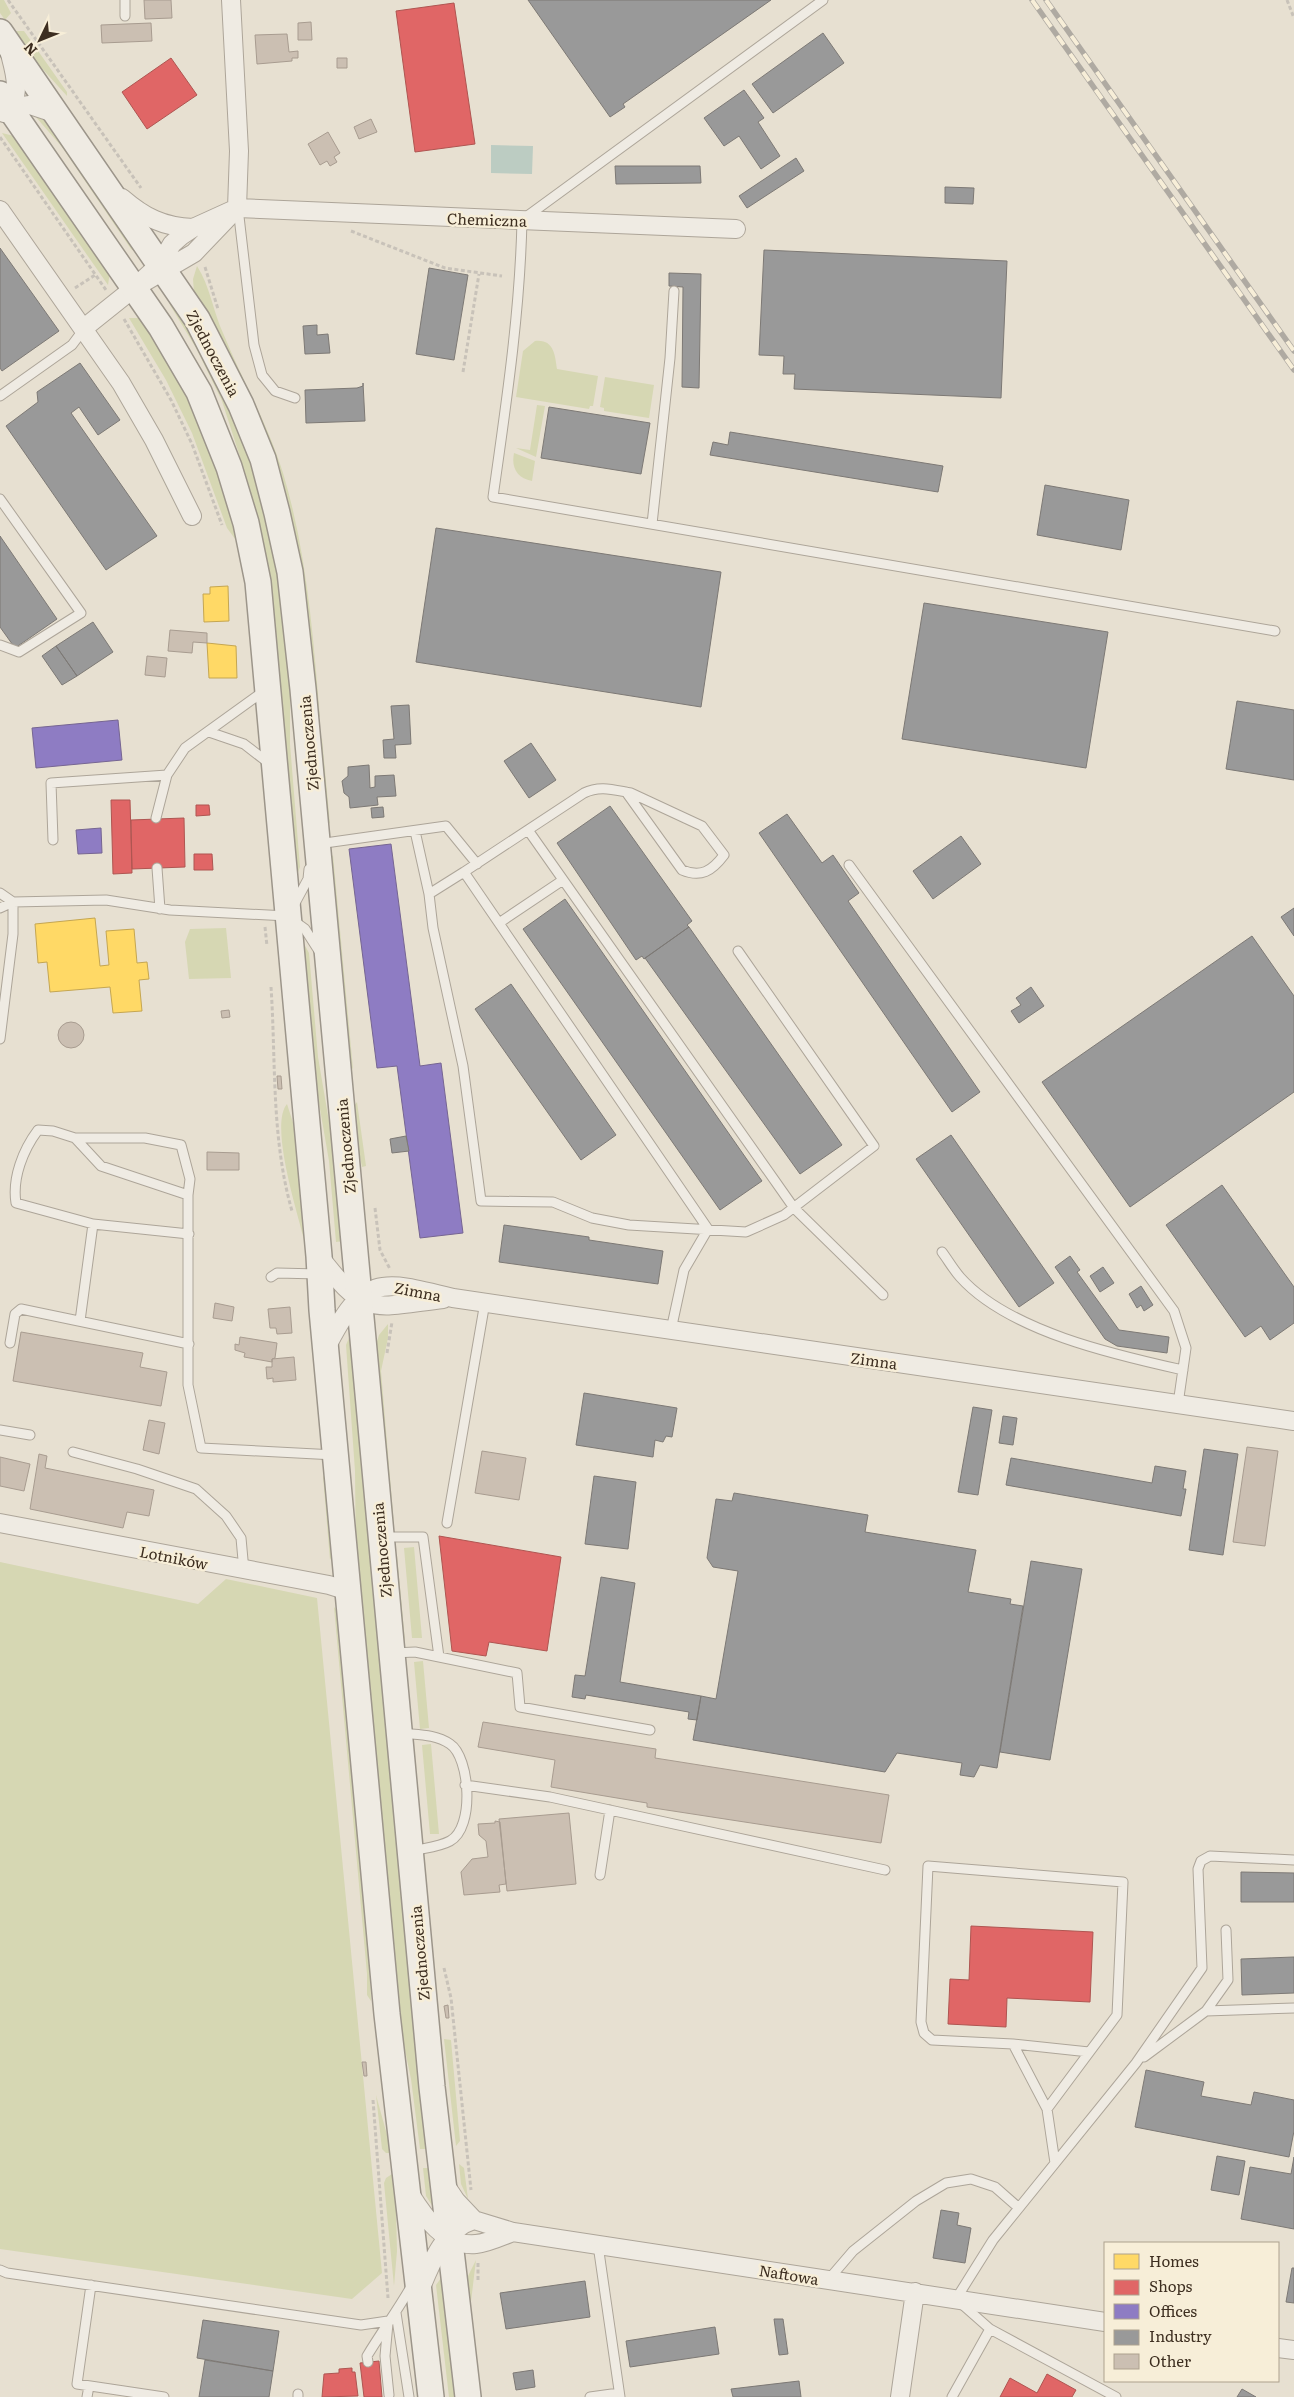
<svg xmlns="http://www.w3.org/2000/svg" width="1294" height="2397" viewBox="0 0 1294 2397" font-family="Literata,serif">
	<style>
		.green { fill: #d6d7b3 }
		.water { fill: #bcccc2 }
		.homes { fill: #ffd966; stroke: #c5a651 }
		.shops { fill: #e06666; stroke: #af5551 }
		.offices { fill: #8e7cc3; stroke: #766592 }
		.industry { fill: #999; stroke: #7d7975 }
		.building { fill: #cbbfb2; stroke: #a89c90 }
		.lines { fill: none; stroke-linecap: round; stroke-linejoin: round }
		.lane-casing { stroke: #ada599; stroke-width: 11 }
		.street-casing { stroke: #ada599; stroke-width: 20 }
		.secondary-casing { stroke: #9c958a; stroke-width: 28 }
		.path { stroke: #c8c2b9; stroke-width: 3; stroke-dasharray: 4 2.5; stroke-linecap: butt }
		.lane { stroke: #efebe3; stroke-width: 9 }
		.street { stroke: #efebe3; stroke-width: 18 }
		.secondary { stroke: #efebe3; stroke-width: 25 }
		.rail-casing { stroke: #afaaa2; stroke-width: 5.5 }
		.rail { stroke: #f7eed8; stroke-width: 4; stroke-dasharray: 11; stroke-linecap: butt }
		.labels { text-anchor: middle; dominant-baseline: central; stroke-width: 5; stroke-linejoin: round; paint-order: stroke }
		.street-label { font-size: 15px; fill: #3d2e20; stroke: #f7eed8 }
	</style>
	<rect width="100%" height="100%" fill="#e7e0d1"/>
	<path class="green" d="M0,0H4L11,13L5,20L0,13Z
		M17,31H24L67,92V96L28,53L15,33Z
		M35,116L47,119L141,255L131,249L62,147Z
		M2,133L14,136L110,272L108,285Z
		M197,266C210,286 213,311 223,333C242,380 268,424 283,473C307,553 313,635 320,717L314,714L302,584L194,293L193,279Z
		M169,292L242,429L273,531L290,663V744L300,867L297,875L259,536L240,457L222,401L196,348L170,305L167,294Z
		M129,318H139L146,323L199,417L237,525L234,528L235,532L239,533L241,547L227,528L192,433L166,380Z
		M535,341C554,339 555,355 557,369L598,376L593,406H590L589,409L516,397L523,351Z
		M605,377L654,385L649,418L604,411V408L600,407Z
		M537,405L545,406L536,457L516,448L530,450Z
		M514,453L535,461L532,481C517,478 511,468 514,453Z
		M322,738L330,824L325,817L317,743Z
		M333,855L353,1069L347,1063L329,862Z
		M226,928L231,978L189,979L185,942L190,929Z
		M302,940L309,953L318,1057L332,1139L344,1241L336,1242L329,1161L314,1074Z
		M357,1102L366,1166L362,1167L351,1110Z
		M287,1104L297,1135L308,1245L304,1240C298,1214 269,1125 287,1104Z
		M388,1324V1338L381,1371L394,1525L390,1521L374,1351L379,1335Z
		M351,1333L428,2149H420L411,2079L400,2026L356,1563L355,1471L346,1345Z
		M323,1476L329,1481L334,1552L330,1560Z
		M414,1547L422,1638H412L404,1548Z
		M397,1555L405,1641L398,1635L392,1564Z
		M0,1562L198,1604L226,1579L317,1598L382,2273L352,2299L0,2249Z
		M334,1607L339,1613L369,1939L371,2001L367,1995V1974Z
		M423,1661L429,1728L420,1729L414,1662Z
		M431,1744L439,1834H430L422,1745Z
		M444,2039L451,2040L460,2141L456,2146Z
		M376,2095L392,2153H386L382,2149Z
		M459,2164L464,2168L468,2199L461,2184Z
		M423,2168H431L435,2210L426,2196Z
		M395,2172L397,2251L394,2286L384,2183L386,2178Z
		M476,2260L470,2310L466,2280Z
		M441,2278H443L457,2397H449L436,2285Z"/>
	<path class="water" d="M491,145L533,146L532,174L491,173Z"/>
	<path class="homes" d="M228,586L229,621L204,622L203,594H210V587Z
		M207,643L236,646L237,678H209Z
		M95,918L100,966L109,965L106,931L134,929L137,963L147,962L149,979L139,980L142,1011L113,1013L110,987L50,992L47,962L38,963L35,924Z"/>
	<path class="shops" d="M454,3L475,144L415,152L396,11Z
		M171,58L197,95L147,129L122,92Z
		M111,800H130L132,873L113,874Z
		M196,805H209L210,815L196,816Z
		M184,818L185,867L132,869L131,820Z
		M194,854H212L213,870H194Z
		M439,1536L561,1557L547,1651L489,1642L486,1656L452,1651Z
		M971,1926L1093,1932L1090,2002L1007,1998L1006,2027L948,2024L950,1979L969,1980Z
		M379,2361L382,2397H364L360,2363Z
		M352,2368V2372H355L358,2396L322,2397L324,2374L339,2373V2369Z
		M1047,2374L1076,2390L1072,2397H1000L1010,2378L1037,2393Z"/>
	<path class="offices" d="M118,720L122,760L36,768L32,728Z
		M101,828L102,853L78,854L76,830Z
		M391,844L420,1066L441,1063L463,1233L420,1238L397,1066L377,1068L349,849Z"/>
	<path class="industry" d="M528,0H771L623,104L625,107L610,117Z
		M823,33L844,63L773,113L752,84Z
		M744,90L764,118L758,122L780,156L761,169L739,136L724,146L704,118Z
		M796,158L804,171L747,208L739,196Z
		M615,166H700L701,183L616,184Z
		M945,187L974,188L973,204L945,203Z
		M0,248L59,331L2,371L0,368Z
		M764,250L1007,261L1001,398L794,389L795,374H783L784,356L759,355Z
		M429,268L468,275L454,360L416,354Z
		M669,273L701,274L699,388L682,387L683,287L669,286Z
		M317,325V335L328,334L330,353L305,354L303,326Z
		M80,363L120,420L98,435L79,407L71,413L157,536L106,570L6,426L38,402L37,392Z
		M363,383L365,421L306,423L305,390L357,388L363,386Z
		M549,407L650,423L641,474L541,458Z
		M730,432L943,466L938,492L710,455L713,442L728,445Z
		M1045,485L1129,500L1121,550L1037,535Z
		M436,528L721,572L701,707L416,662Z
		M0,536L57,619L15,648L0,627Z
		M924,603L1108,632L1086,768L902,739Z
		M93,622L113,652L77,676L56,646Z
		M56,646L77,676L62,685L42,656Z
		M1237,701L1294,710V780L1226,769Z
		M409,705L411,744L395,745L396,758H384L383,740L394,739L391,706Z
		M531,743L556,780L529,798L504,761Z
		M369,765L370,788L375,787V776L394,775L396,796L377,797L378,805L350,808L349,797L344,793L342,781L348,776V767Z
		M610,806L692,921L687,925L689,927L644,959L642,956L636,960L557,843Z
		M383,807L384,817L372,818L371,808Z
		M787,814L822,863L833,855L859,893L848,901L980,1092L952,1112L759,833Z
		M961,836L981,864L933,899L913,871Z
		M565,899L762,1181L720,1210L523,929Z
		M1294,908V936L1281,917Z
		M689,927L842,1145L800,1174L645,958Z
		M1252,936L1294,996V1092L1130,1207L1042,1082Z
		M511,984L616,1135L581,1160L475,1009Z
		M1031,987L1044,1006L1019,1023L1011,1011L1021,1005L1016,998Z
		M951,1135L1054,1283L1019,1307L916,1159Z
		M406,1136L409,1151L392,1153L390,1139Z
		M1222,1185L1294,1287V1323L1270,1340L1261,1326L1245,1337L1166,1225Z
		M504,1225L589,1237V1240L663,1251L658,1284L499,1262Z
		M1070,1256L1080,1270L1077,1272L1119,1330L1169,1337L1167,1353L1117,1346L1105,1339L1055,1267Z
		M1103,1267L1114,1283L1100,1292L1090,1276Z
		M1141,1286L1153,1305L1144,1311L1141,1305L1137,1308L1129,1294Z
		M584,1393L677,1408L672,1437L666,1436L663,1442L655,1440L653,1457L576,1445Z
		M973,1407L992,1410L978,1495L958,1492Z
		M1003,1416L1017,1418L1013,1445L999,1443Z
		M1204,1449L1238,1454L1223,1555L1189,1550Z
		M1011,1458L1152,1483L1155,1466L1186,1471L1183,1489H1186L1181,1516L1006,1485Z
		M594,1476L636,1482L628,1549L585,1544Z
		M734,1493L868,1515L865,1532L976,1550L968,1592L1011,1599L1010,1604L1023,1606L997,1768L980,1765L974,1777L960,1775L962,1763L897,1753L885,1772L693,1740L701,1696L716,1699L738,1571L713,1567L707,1558L716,1499L732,1501Z
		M1031,1561L1082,1569L1050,1760L1000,1752Z
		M601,1577L635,1583L620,1682L701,1696L697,1720L688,1719L689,1712L586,1695L585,1699L572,1697L575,1675L585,1676Z
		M1241,1872L1294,1873V1902H1241Z
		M1294,1957V1993L1242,1995L1241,1959Z
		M1146,2070L1204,2082L1201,2096L1251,2105L1254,2092L1294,2100V2131L1289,2157L1135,2127Z
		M1217,2156L1245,2161L1239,2195L1211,2190Z
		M1294,2157V2229L1241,2219L1250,2167L1291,2174Z
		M941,2210L959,2213L957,2225L971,2228L965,2263L933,2258Z
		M1292,2268H1294V2303L1286,2302Z
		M585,2281L590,2317L506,2329L500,2293Z
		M774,2319H783L788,2354L779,2355Z
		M203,2320L279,2331L273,2371L197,2358Z
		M715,2327L719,2354L630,2367L626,2341Z
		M205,2360L273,2371L269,2397H199Z
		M533,2370L535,2387L516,2390L513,2373Z
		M799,2381L801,2397H733L731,2389Z
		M1242,2389L1256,2397H1237Z"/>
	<path class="building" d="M144,0H171L172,18L145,19Z
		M311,22L312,40H298V23Z
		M151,23L152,41L102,43L101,25Z
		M287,34L289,52L298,51V58H292V61L257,64L255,35Z
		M337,58H347V68H337Z
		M371,119L377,132L359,139L354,127Z
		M328,132L340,153L334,157L337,162L330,166L327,161L320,165L308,144Z
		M170,630L207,633V643L193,642L192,653L168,651Z
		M147,656L167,658L165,677L145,675Z
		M229,1010L230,1017L222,1018L221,1011Z
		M58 1035a13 13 0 1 1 26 0a13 13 0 1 1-26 0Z
		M277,1076H281L282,1089H278Z
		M207,1152L239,1153V1170H207Z
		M215,1303L234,1307L232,1321L213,1318Z
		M290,1307L292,1333L277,1334L276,1328H270L268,1309Z
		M21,1332L143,1353L140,1367L167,1372L161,1406L13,1381Z
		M240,1337L277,1343L275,1358L272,1359V1362L244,1357L245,1353L235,1350V1344L239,1345Z
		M294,1357L296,1380L273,1382V1378L267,1379L266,1367H272V1359Z
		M149,1420L165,1423L159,1454L143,1450Z
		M1247,1447L1278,1451L1265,1546L1233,1542Z
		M482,1451L526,1458L519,1500L475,1493Z
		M39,1454L47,1456L45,1468L154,1490L149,1516L127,1512L123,1528L30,1509Z
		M0,1457L30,1464L24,1491L0,1486Z
		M483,1722L656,1749L655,1758L889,1795L881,1843L647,1807V1803L551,1787L555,1760L478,1747Z
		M569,1813L576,1884L507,1891L499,1819Z
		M495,1821L500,1822L506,1884L499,1885L500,1892L464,1895L461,1872L472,1859L488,1857L486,1841L479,1835L478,1824L495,1823Z
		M448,2005L449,2018H446L444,2006Z
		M362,2062H366L367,2076H364Z"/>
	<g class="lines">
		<g class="lane-casing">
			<path id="lane" d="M125,0V16
				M823,0L522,220C520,313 506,405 493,497L1275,631
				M238,208L254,345L262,375L275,391L295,398
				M0,396L72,345L84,329
				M0,499L81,613L19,652L0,645
				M652,524L670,358L674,291
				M209,732L244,744L270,764
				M626,792L682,870C701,878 712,871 724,855L702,826L631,793C614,790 600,785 584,793L464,872L708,1229L684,1270L671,1330
				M156,818L167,775L185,748L264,691
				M528,830L794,1208L883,1295
				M415,831L429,894
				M53,840L51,783L167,775
				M318,844L446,826L477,864
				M849,865L1174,1311L1186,1348L1178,1404
				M157,868L160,909
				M464,872L429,894L433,928L463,1066L481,1201L553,1202L592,1218L629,1225L746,1232L784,1215L874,1146L738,951
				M0,893L13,902V934L0,1039
				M294,905L308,879L309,869
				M0,908L13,902L106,900L170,910L287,916L305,929L319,951
				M499,923L563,880
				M75,1138H145L181,1145L190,1179L188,1195
				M93,1224L16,1203C12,1178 23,1150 38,1130L53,1131L75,1138L101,1166L188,1195V1385L201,1448L335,1455
				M942,1252C948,1260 953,1269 960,1277C1008,1331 1115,1355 1183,1370
				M271,1277L277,1273L319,1274
				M80,1321L93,1224L189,1234
				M10,1343L15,1314L21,1309L189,1344
				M0,1430L30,1435
				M73,1452L137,1469L196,1489L226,1516L241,1538L244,1571
				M447,1523L485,1302
				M383,1537H423L439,1657
				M393,1653L415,1652L517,1673L520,1707L650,1730
				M401,1733C418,1735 435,1734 450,1744C470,1757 475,1828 450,1841C439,1847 424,1848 412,1851
				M465,1785L550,1797L885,1870
				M600,1875L610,1810
				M1206,2011L1294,2008
				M1013,2044L1047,2109L1055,2163
				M1144,2057L1206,2011L1228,1980L1226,1930
				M1047,2109L1117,2015L1123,1882L928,1866L921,2022L924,2033L932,2040L1013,2044L1089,2052
				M598,2245L620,2397
				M0,2270L7,2273L361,2325L388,2321
				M829,2279L853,2251L916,2201L946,2183L971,2179L995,2187L1019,2208
				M91,2285L77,2384L164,2397
				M396,2313L409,2397
				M388,2323L385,2356L389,2395
				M368,2362L367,2356C382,2331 398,2310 412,2285
				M87,2397L89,2386
				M298,2397V2394
				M590,2397L619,2393
				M952,2397L990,2329
				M1116,2397L990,2329L956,2299L993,2240L1136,2063L1202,1968L1198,1869L1201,1861L1210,1856L1294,1860"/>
		</g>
		<g class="street-casing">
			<path id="street" d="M10,108L30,105L57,114
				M4,113C23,98 15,73 10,54
				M122,198C144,217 163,227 193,228
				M0,210L121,383L154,440L192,516
				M134,288L160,264L172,244L181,236L193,228L237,208L736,229
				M84,328L134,288L194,253L237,208L239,151L231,0
				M319,1256C366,1317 370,1308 443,1299
				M326,1348C363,1275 379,1279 453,1298L1294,1421
				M0,1523L329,1585L348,1591
				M444,2183L456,2201L474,2220L513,2232L1105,2322
				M410,2194C424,2217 445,2247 476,2244C488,2243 502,2236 513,2232
				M420,2290C431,2263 444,2229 474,2220
				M1278,2348L1294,2350
				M900,2397L915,2292"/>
		</g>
		<g class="secondary-casing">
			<path id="secondary" d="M0,32L197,319L241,405L263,459L277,513L290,572L303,689L432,2087L468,2397
				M0,94L161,327L199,392L229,467L246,523L258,582L319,1256L322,1310L387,2014L431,2397"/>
		</g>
		<path class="path" d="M8,0L141,188
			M1287,0L1294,18
			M0,137L106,290
			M351,231L445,268L502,276
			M205,267L218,309
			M75,288L95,275
			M124,319L171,400L192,444L222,525
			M463,372L479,274
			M265,927L267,946
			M271,987C276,1061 271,1138 292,1211
			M375,1208L380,1250L390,1269
			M387,1353L392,1322
			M444,1968L451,1998L471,2190
			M373,2100L388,2298
			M478,2280V2261"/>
		<use href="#lane" class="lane"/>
		<use href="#street" class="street"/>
		<use href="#secondary" class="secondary"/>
		<g class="rail-casing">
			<path id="rail" d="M1032,0L1294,370
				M1046,0L1294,351"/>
		</g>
		<use href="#rail" class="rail"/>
	</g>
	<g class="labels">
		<g class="street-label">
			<text transform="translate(487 219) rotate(2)">Chemiczna</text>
			<text transform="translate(214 353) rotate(62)">Zjednoczenia</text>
			<text transform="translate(308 743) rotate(-95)">Zjednoczenia</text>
			<text transform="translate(345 1146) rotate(-95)">Zjednoczenia</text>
			<text transform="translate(418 1291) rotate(11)">Zimna</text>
			<text transform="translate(874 1360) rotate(8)">Zimna</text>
			<text transform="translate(381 1550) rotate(-95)">Zjednoczenia</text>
			<text transform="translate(174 1557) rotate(11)">Lotników</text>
			<text transform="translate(419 1953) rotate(-95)">Zjednoczenia</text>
			<text transform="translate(789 2274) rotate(9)">Naftowa</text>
		</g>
	</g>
	<rect x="1104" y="2242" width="175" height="140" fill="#f7eed8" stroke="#ada18e"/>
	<rect x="1114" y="2254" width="25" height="15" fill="#ffd966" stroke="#ada18e"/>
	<text x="1149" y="2267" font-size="15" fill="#3d2e20">Homes</text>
	<rect x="1114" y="2280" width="25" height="15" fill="#e06666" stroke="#ada18e"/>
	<text x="1149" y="2292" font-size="15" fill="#3d2e20">Shops</text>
	<rect x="1114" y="2304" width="25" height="15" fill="#8e7cc3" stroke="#ada18e"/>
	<text x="1149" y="2317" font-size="15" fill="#3d2e20">Offices</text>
	<rect x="1114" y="2330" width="25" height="15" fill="#999999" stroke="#ada18e"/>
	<text x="1149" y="2342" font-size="15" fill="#3d2e20">Industry</text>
	<rect x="1114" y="2354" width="25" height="15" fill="#cbbfb2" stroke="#ada18e"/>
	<text x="1149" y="2367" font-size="15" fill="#3d2e20">Other</text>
	<g transform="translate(40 40) rotate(227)" stroke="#f7eed8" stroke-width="4" paint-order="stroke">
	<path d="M0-4L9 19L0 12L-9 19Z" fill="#3d2e20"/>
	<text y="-8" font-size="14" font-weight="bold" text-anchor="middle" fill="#3d2e20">N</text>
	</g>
</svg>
